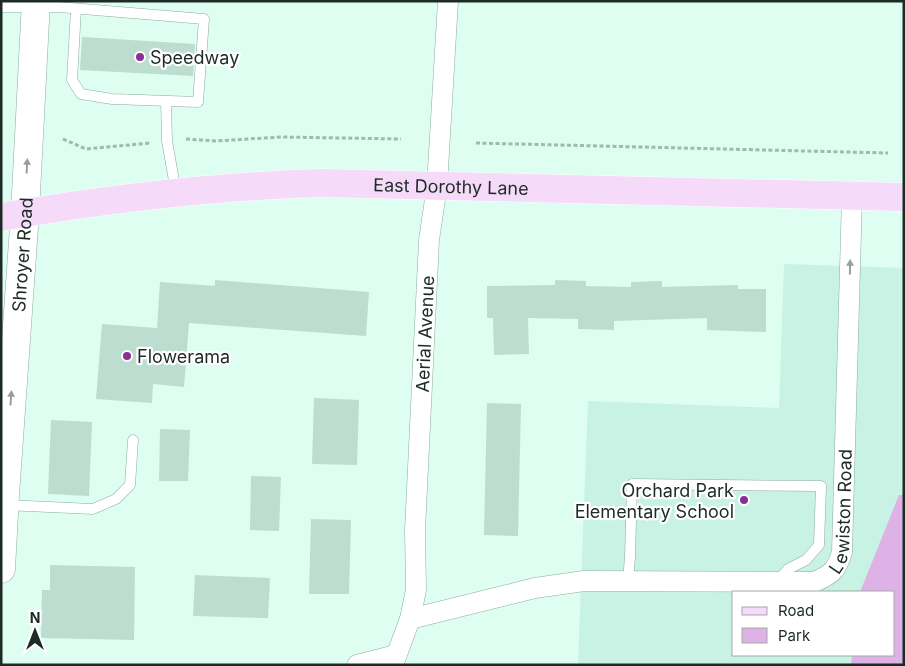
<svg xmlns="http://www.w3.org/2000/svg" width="905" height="666" viewBox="0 0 905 666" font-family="Inter,sans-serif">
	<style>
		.built { fill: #c8f2e3; fill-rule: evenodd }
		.green { fill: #deb2e6 }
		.building { fill: #bdddd1 }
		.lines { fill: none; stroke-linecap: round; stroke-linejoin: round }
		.lane-casing { stroke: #8daca0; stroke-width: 11 }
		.street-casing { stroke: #8daca0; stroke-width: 21 }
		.secondary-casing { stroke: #8daca0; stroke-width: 29 }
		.primary-casing { stroke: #fff; stroke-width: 29 }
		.path { stroke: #9fbaaf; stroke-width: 3; stroke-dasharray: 4 2.5; stroke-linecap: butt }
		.lane { stroke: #fff; stroke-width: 10 }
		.street { stroke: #fff; stroke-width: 20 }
		.secondary { stroke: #fff; stroke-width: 28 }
		.primary { stroke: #f5dafa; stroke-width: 28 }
		.oneway { fill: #999f9d }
		.poi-dot { fill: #8a2f9a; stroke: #fff; stroke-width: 2 }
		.labels { text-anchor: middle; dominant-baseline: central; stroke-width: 4.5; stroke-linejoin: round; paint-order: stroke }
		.poi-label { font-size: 18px; fill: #1d2a25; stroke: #fff; text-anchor: start }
		.street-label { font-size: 18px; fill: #1d2a25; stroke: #fff }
	</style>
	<rect width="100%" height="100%" fill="#ddfef1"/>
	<path class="built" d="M784,264L904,268V665H578L588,401L779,408ZM734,592H894V655H734Z"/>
	<path class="green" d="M899,495H904V665H851L852,655H894V592H860Z"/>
	<path class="building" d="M82,37L195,44L193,76L80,70Z
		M215,280L369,292L366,336L189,323L184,387L153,384L152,403L96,399L102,324L157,328L160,282L215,286Z
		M555,280L586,281V286L631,287V282L662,281V287L738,285V289H766V332L707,330V318L614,321V330L578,329V319L528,318L529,354L494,355L493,318H487V286L555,285Z
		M314,398L359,400L357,465L312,464Z
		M487,403L521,404L518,536L484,535Z
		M51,420L92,422L89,496L48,494Z
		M160,429L190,430L188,481H159Z
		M251,476L281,477L279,531L250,530Z
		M311,519L351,520L349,594H309Z
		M50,565L135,567L134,640L41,638L42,590H50Z
		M195,575L270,578L268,618L193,616Z"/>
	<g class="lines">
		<g class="lane-casing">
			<path id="lane" d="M1,7H59L204,19L198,102L112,99L81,94L72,80L76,9
				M166,101L167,141L176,192
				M5,505L93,509L116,499L130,485L133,440
				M628,581L630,557L632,484L821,486L819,545L806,560L788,569L778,581"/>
		</g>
		<g class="street-casing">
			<g id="street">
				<path id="s1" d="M410,619L535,588L584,581L814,582C831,575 837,570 842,552L852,197"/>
				<path d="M357,665L396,655"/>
				<path id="s2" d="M393,665L410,619L416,590L415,530L429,240L437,186L448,1"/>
			</g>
		</g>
		<g class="secondary-casing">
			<g id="secondary">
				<path id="s3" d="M1,569L5,495L25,213L36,1"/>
			</g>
		</g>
		<g class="primary-casing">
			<g id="primary">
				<path id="s4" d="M1,217C107,199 214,186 321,183L904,197"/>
			</g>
		</g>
		<path class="path" d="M63,139L86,149L150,143
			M186,139L216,141L281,137L401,139
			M476,143L888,153"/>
		<use href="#lane" class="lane"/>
		<use href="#street" class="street"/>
		<use href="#secondary" class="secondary"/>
		<use href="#primary" class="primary"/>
	</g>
	<defs><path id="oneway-solid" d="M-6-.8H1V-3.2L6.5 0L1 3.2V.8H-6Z" transform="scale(1.25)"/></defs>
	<g class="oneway">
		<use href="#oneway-solid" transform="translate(27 166) rotate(-87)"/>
		<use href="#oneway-solid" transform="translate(850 267) rotate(-89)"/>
		<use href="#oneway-solid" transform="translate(11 398) rotate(-86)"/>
	</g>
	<g class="poi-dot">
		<circle cx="140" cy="57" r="5"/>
		<circle cx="127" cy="356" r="5"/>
		<circle cx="744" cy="500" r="5"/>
	</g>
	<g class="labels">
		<g class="poi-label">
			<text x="150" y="57">Speedway</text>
			<text x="137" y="356">Flowerama</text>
			<text x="734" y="490" text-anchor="end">Orchard Park<tspan x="734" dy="21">Elementary School</tspan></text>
		</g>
		<g class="street-label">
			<text stroke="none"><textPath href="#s4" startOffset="452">East Dorothy Lane</textPath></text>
			<text stroke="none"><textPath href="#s3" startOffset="315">Shroyer Road</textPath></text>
			<text stroke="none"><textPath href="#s2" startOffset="335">Aerial Avenue</textPath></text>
			<text stroke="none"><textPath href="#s1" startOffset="492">Lewiston Road</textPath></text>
		</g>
	</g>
	<rect width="905" height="666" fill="none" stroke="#1d2a25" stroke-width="5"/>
	<rect x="732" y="591" width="162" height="65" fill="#ffffff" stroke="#a5aaa8"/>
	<rect x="742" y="607" width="25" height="8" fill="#f5dafa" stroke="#a5aaa8"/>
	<text x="778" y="616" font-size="15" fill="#1d2a25">Road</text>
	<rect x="742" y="628" width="25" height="15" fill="#deb2e6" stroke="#a5aaa8"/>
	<text x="778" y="641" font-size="15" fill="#1d2a25">Park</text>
	<g transform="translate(35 631)" stroke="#ffffff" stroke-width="4" paint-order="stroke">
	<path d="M0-4L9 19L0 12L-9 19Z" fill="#1d2a25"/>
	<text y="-8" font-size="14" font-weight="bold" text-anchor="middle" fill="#1d2a25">N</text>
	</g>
</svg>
